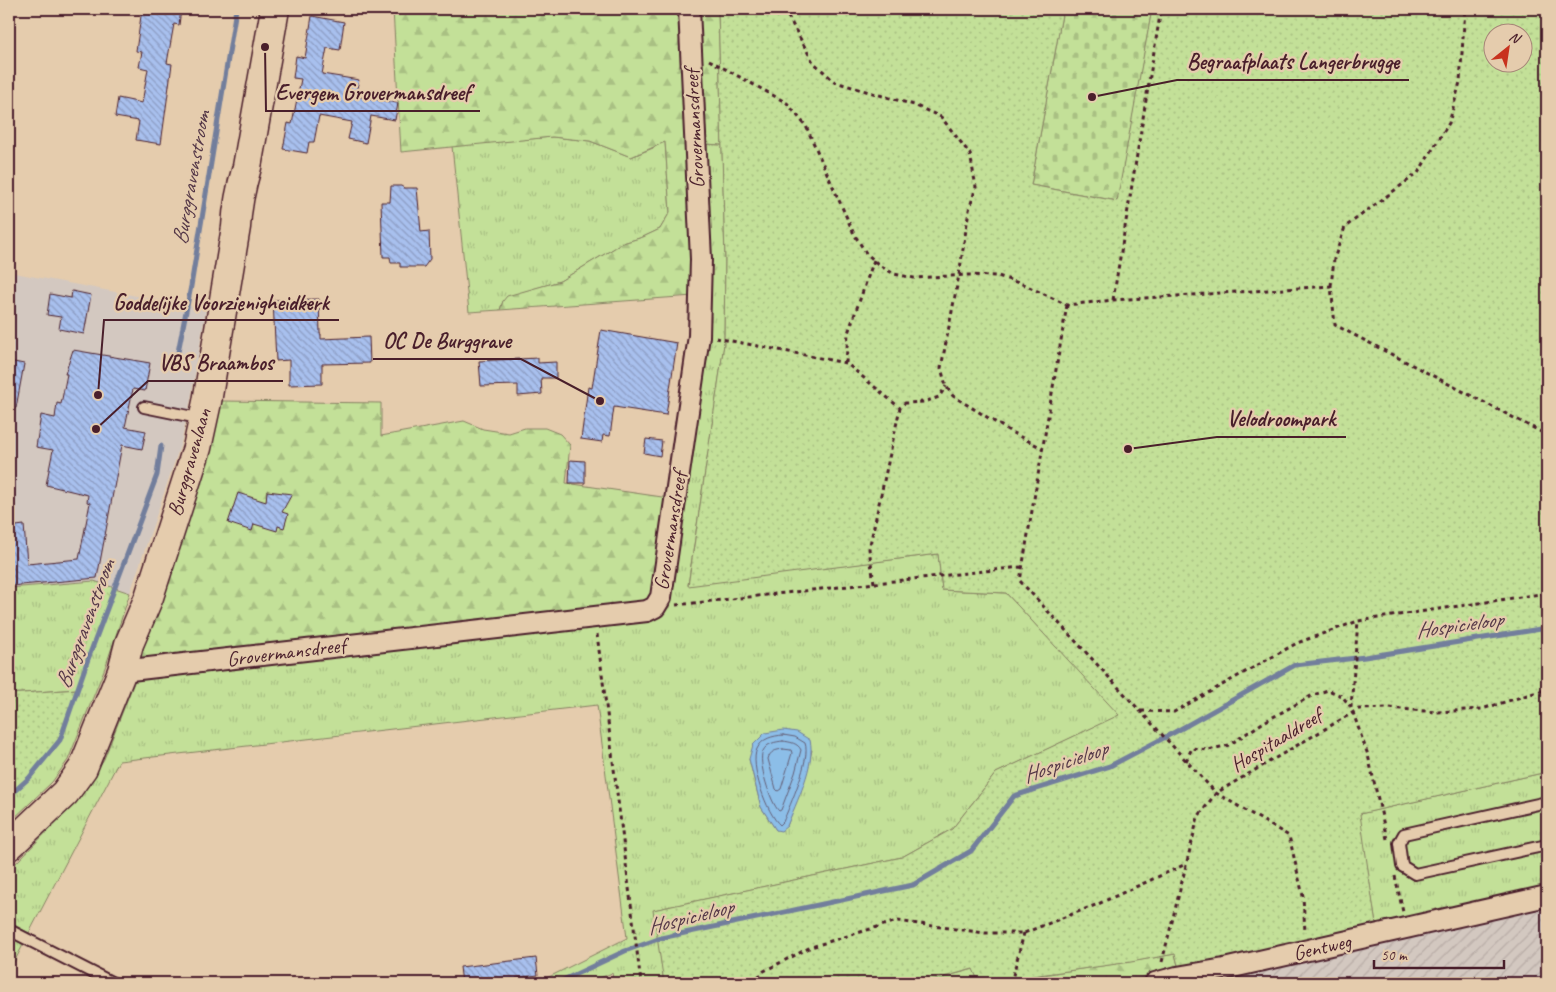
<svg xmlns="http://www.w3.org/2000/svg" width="1556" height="992" viewBox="0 0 1556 992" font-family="Caveat,sans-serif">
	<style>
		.built { fill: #d3c8c0 }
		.industrial { fill: url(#industrial-furrows) }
		.grass { fill: url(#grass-tufts); stroke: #868062; fill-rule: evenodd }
		.forest { fill: url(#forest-firs); stroke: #868062 }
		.cemetery { fill: url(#cemetery-stones); stroke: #868062 }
		.park { fill: url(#park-dots); stroke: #868062; fill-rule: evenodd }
		.water { fill: #8cbee8; stroke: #727e9c }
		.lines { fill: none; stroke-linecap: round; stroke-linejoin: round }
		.shore { stroke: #645f77; stroke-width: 1 }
		.stream { stroke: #727e9c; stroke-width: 5 }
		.building { fill: url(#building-back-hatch); stroke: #4a1f2b }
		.service-casing { stroke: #4a1f2b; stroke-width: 14 }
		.minor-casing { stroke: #4a1f2b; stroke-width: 24 }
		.secondary-casing { stroke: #4a1f2b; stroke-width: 31 }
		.path { stroke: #4a1f2b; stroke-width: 3; stroke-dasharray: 4 4; stroke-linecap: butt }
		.service { stroke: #e5ccad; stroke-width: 10 }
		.minor { stroke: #e5ccad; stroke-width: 20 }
		.secondary { stroke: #e5ccad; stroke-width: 28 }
		.labels { text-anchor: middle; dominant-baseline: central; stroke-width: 4.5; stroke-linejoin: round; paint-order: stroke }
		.street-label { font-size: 21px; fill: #4a1f2b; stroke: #e5ccad }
		.water-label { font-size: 22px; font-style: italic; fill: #543747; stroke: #e5ccad }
		.leader { fill: none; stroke: #4a1f2b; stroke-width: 2 }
		.callout-dot { fill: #4a1f2b; stroke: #e5ccad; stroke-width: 2 }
		.callout-label { font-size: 22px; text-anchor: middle; font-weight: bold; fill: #4a1f2b; stroke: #e5ccad; stroke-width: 4.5; stroke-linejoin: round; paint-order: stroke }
	</style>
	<defs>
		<pattern id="industrial-furrows" width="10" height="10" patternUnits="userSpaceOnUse" patternTransform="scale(1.25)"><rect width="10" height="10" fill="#d3c8c0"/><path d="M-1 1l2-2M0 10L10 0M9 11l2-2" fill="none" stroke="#b7aba5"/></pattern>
		<pattern id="grass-tufts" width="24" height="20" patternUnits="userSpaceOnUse" patternTransform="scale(1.25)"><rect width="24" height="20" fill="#c3e098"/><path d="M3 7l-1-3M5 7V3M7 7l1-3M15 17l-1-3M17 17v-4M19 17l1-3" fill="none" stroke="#a9c083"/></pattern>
		<pattern id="forest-firs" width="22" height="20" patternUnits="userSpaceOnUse" patternTransform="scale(1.25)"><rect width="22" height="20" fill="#c3e098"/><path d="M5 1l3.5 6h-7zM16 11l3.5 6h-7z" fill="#a9c083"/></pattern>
		<pattern id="cemetery-stones" width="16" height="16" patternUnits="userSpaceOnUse" patternTransform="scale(1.25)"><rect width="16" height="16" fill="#c3e098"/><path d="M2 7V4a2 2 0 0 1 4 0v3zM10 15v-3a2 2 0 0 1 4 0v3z" fill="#a9c083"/></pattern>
		<pattern id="park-dots" width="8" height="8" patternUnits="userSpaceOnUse" patternTransform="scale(1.25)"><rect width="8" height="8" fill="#c3e098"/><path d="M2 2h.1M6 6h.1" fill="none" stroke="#a9c083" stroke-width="1.8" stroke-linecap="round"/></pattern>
		<pattern id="building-back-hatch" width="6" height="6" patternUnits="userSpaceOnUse" patternTransform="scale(1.25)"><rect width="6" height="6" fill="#a8c0ee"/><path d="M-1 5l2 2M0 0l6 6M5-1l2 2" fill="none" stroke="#8b9bc1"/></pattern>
	</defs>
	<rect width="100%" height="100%" fill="#e5ccad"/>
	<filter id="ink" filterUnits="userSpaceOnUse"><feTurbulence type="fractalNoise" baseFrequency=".02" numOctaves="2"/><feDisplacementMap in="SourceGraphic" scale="10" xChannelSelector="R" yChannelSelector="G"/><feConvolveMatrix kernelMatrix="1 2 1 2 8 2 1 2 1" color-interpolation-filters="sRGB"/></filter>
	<g filter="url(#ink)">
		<path class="built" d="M9,272L206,309L191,399L181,443L130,593L94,581L9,588Z"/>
		<path class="industrial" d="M1547,902V983H1180Z"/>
		<path class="grass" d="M552,137L590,141L631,157L653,148L665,141L670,212L660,229L643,237L623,243L560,281L523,292L503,301L500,310L469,312L452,146Z
			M687,143L722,145L725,259L724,345L688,585L938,554L942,590L1006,593L1120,715L996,773L952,829L902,857L654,910L664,983H614L612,973L588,983H537L627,938L597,705L119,761L29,933L9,922V870L74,804L104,759L135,680L140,658L648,599L651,593L669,498L693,336V296ZM812,750L806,776L787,826L776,830L761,807L749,759Z
			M94,581L130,593L106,665L68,760L52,782L9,823V796L29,778L77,689L9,694V588Z
			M1547,772V888L1376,925L1359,814Z
			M9,935L24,943L9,972Z"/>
		<path class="forest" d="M393,9H718L722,145L687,143L693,296L500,310L503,301L507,296L560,281L623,243L643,237L660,229L670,212L665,142L631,157L590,141L552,137L401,152Z
			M222,401L381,403V436L464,421L483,429L509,433L525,428H545L560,434L570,445L566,483L669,498L651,593L648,599L644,601L140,658Z
			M1175,954L1179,969L1118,983H1003C1060,970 1118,965 1175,954Z
			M974,969L979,983H922Z"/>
		<path class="cemetery" d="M1063,9H1152L1118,201L1031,185Z"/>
		<path class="park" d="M718,9H1063L1031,185L1117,201L1152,9H1547V772L1360,814L1376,925L1179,969L1175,954L1131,962L1032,976L1003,983H979L973,969L922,983H664L653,910L902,857L952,829L996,773L1119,715L1006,593L942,590L938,554L688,586L724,344L725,259ZM1494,32H1524V62H1494Z
			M78,689L60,740L29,778L9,796V694Z"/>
		<path class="water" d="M783,730L797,732L810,740C816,764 796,803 787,826L781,831L776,830L761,807L749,759L753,745L765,733Z"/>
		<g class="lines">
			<path class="shore" d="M783,735L795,737L805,743C811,759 790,805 783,822L780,825C767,814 749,764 757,749C762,738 773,736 783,735Z
				M783,741C790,742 798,743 801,750L795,773L781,810L779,811C771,804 757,761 763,751C767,743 775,742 783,741Z
				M783,749L791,750L792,753L781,789L778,791L776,789L768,759C770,751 776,750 783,749Z"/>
			<path class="stream" d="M178,352L191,286L236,9
				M9,796L29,778L60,740L88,659L157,475L161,446
				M557,983L625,951L661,938L913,885L971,851L1014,796L1110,766L1175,732L1295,665L1365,657L1547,628"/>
		</g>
		<path class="building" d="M142,9H181L179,25L174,24L167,63L172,64L161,144L136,140L139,121L115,117L118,98L142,103L148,69L139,67L142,52L136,51Z
			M312,16L344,22L340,50L327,48L322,74L359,80L355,96L398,103L395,120L371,116L366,143L348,139L352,122L319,116L314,142H309L307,153L283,149L288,123L292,124L301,79L293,78L296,56L305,58Z
			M391,186H401L404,188H417L421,232L429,231L430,259L424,267H400V263H391L390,257H383L381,202H390Z
			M72,291L91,295L84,334L59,329L61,317L47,315L50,294L71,298Z
			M319,299L320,334H321V339L369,337L370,363L322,364V384L289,385V360L276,361L273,300Z
			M601,330L677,343L666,415L614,407L610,436L603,435L602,442L581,439L588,387L592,388Z
			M73,350L150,363L145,391L133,389L125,427L146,431L142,449L122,445L97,578L10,586L9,527L24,525L27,564L79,559L90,503L87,502L88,495L46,485L53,450L36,447L41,415L55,418L57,403L61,404L67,374H65Z
			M538,358V363L556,362V378H541L542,394L518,396V385L481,386L479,361Z
			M9,361L24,364L16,408L9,407Z
			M646,439L662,441L660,456L644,453Z
			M570,460L585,461V483H569Z
			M267,491L292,494L282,512L288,514L284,528L278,526L277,531L254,524L252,531L228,523L238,493L266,502Z
			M536,958L538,975L516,978V981L494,983H462L460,967Z"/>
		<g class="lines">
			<g class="service-casing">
				<path id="service" d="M144,407L203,419
					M1547,802L1404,834L1399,843L1402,866L1415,874L1547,845
					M9,930L113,983"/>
			</g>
			<g class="minor-casing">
				<path id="minor" d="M122,671L647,611L655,607L661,597L699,336L701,259L689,9
					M1155,983L1177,977L1224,969L1547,896"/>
			</g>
			<g class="secondary-casing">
				<path id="secondary" d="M9,846L65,793L83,768L122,671L129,644L149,597L197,448L207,402L236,227C237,206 241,187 247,167L275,9"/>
			</g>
			<path class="path" d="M784,9L813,62L835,82L914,105L941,117L970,154L976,187L969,210L959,275L941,368L946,386L953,396L1011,432L1042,448
				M709,60L787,103L806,126L854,234L866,253L879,265L894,274L914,278L967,275L998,276L1025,285L1067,305L1113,300L1331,286L1335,325L1547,435
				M874,260L848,333L846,363L900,408
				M1331,286L1334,259L1345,227L1418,173L1449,123L1460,82L1465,9
				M1113,300L1161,9
				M1067,305L1020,581L1216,793L1289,836L1303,896L1305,933
				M716,338L846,363
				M874,583L869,549L900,408L905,403L924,402L939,397L946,386
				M676,605L1021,567
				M597,634L641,983
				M1141,711L1174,712L1297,643L1358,621
				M1186,761L1192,748L1208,750L1229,745L1264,722L1313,695L1328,690L1342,696L1350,706
				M1387,839L1368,755L1351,707L1358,621L1547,593
				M1395,876L1403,912
				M1162,962L1198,817L1216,793L1359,709L1389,708L1437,712L1482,709L1547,689
				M752,983L764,971L811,947L897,921L985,933H1024L1098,904L1186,864
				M1011,983L1024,933"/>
			<use href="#service" class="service"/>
			<use href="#minor" class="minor"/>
			<use href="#secondary" class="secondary"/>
		</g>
	</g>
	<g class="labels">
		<g class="street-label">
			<text transform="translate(694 129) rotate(-93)">Grovermansdreef</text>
			<text transform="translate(189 462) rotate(-74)">Burggravenlaan</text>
			<text transform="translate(670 531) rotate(-81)">Grovermansdreef</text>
			<text transform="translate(286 652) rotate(-7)">Grovermansdreef</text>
			<text transform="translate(1276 740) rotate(-31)">Hospitaaldreef</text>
			<text transform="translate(1322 947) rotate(-13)">Gentweg</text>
		</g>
		<g class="water-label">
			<text transform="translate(191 178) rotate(-80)">Burggravenstroom</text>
			<text transform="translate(85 624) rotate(-70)">Burggravenstroom</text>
			<text transform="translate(1459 625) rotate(-8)">Hospicieloop</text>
			<text transform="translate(1065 762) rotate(-19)">Hospicieloop</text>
			<text transform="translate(690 917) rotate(-14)">Hospicieloop</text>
		</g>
	</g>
	<path class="leader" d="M1092 97L1177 80H1409M265 47L266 111H480M98 395L104 320H339M600 401L521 359H373M96 429L148 381H283M1128 449L1217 437H1346"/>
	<g class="callout-dot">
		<circle cx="1092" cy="97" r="5"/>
		<circle cx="265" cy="47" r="5"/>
		<circle cx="98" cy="395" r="5"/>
		<circle cx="600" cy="401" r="5"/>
		<circle cx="96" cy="429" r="5"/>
		<circle cx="1128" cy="449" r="5"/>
	</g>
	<g class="callout-label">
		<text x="1293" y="69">Begraafplaats Langerbrugge</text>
		<text x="373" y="100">Evergem Grovermansdreef</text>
		<text x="221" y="310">Goddelijke Voorzienigheidkerk</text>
		<text x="447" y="348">OC De Burggrave</text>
		<text x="216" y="370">VBS Braambos</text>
		<text x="1281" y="426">Velodroompark</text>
	</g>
	<rect width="1556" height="992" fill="none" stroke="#e5ccad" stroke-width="30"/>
	<rect x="15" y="15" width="1526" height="962" fill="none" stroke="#4a1f2b" stroke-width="2" filter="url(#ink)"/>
	<g transform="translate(1508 48) rotate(30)"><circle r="24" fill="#e5ccad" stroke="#a78779"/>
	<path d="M0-4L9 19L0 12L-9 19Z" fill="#c8321e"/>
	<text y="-8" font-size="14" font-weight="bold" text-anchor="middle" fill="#4a1f2b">N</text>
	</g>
	<path d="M1374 960v8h130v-8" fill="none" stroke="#4a1f2b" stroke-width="2.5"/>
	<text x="1381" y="960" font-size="15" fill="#4a1f2b" stroke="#e5ccad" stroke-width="4" paint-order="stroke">50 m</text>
</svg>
